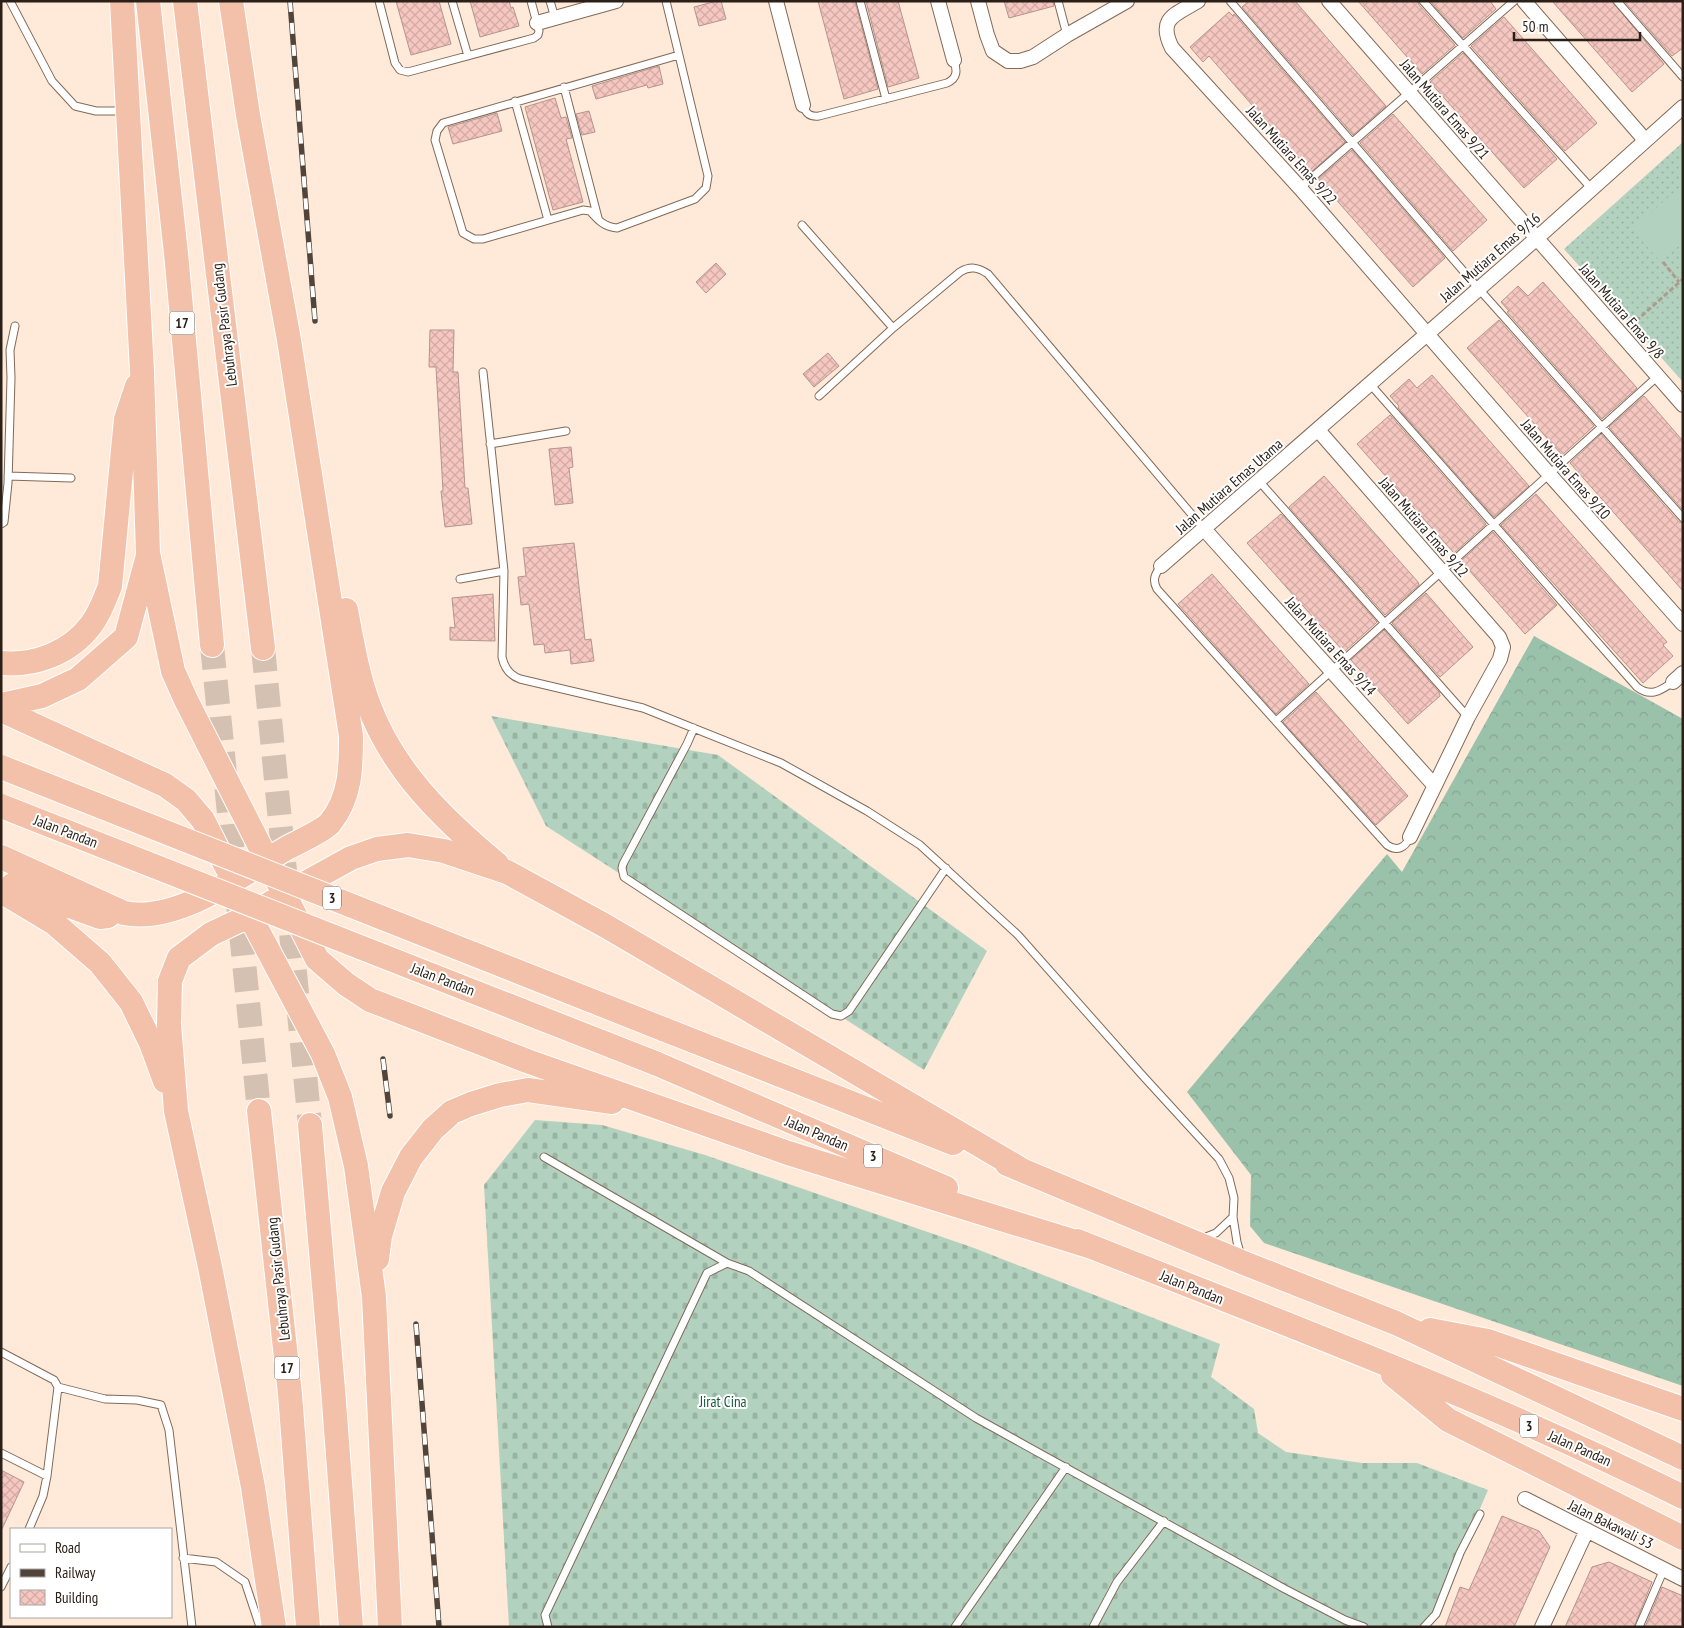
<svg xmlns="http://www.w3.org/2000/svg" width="1684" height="1628" viewBox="0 0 1684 1628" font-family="'PT Sans Narrow',sans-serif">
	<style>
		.grass { fill: url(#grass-dots) }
		.forest { fill: url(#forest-crowns) }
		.cemetery { fill: url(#cemetery-stones) }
		.garden { fill: #b2d2bf }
		.building { fill: url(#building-cross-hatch); stroke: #b5948f }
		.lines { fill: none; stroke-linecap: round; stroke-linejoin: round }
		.highway-tunnel { stroke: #d4c1b2; stroke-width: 24; stroke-dasharray: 24 12; stroke-linecap: butt }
		.lane-casing { stroke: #826a58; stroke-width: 9 }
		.street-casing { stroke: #826a58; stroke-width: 16 }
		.highway-casing { stroke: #fff; stroke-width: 26 }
		.path { stroke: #ad9c8e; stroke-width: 3; stroke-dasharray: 5 2.5; stroke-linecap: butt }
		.lane { stroke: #fff; stroke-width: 7 }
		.street { stroke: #fff; stroke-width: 14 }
		.highway { stroke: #f3c1aa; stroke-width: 24 }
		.rail-casing { stroke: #51453b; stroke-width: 5.5 }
		.rail { stroke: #fff; stroke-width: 4; stroke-dasharray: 11; stroke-linecap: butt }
		.highway-bridge-casing { stroke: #fff; stroke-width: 26; stroke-linecap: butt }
		.highway-bridge { stroke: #f3c1aa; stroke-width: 24 }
		.labels { text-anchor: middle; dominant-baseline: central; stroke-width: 4; stroke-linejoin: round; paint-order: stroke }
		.shield { fill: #fff; stroke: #6a635d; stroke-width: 1 }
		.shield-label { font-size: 14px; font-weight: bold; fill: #2a2018 }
		.street-label { font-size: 15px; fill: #2a2018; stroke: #fff }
		.park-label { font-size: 15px; fill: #155a3b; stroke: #fff }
	</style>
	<defs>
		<pattern id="grass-dots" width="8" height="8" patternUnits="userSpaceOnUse" patternTransform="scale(1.25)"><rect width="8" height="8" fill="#b2d2bf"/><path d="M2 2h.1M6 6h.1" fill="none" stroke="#99b4a3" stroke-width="1.8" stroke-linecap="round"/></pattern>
		<pattern id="forest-crowns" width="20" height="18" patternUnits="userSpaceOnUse" patternTransform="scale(1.25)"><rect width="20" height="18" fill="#9ac2ab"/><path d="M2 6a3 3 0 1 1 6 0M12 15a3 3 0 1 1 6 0" fill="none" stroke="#85a692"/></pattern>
		<pattern id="cemetery-stones" width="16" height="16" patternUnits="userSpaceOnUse" patternTransform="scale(1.25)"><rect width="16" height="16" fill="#b2d2bf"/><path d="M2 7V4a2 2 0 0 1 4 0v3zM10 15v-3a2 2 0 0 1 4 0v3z" fill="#99b4a3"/></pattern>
		<pattern id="building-cross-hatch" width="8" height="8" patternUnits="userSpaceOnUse" patternTransform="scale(1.25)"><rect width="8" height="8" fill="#f6c7c1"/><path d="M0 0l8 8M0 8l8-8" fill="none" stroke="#d3aba5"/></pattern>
	</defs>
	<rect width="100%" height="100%" fill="#ffe9d8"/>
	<path class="grass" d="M1683,142V382L1564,249Z"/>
	<path class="forest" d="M1534,636L1683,719V1386L1264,1243L1250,1226L1251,1175L1187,1092L1387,854L1402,872Z"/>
	<path class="cemetery" d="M491,716L718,755L987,951L924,1070L546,826Z
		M535,1120L602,1125L705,1155L974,1248L1220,1344L1211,1377L1254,1409L1258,1433L1286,1452L1362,1463H1417L1488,1490L1429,1627H509L484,1185Z"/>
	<path class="garden" d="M1683,184V242L1661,262L1632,230Z"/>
	<path class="building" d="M396,1H439L451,44L411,55Z
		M470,1H509L511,8L513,7L519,26L480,37Z
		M717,1H721L726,19L699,26L694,7Z
		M818,1H855L878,89L844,99Z
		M866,1H898L919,78L888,87Z
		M1004,1H1053L1054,6L1009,18Z
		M1249,1H1295L1386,106L1353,135L1242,7Z
		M1358,1H1418L1419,5L1455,45L1422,74Z
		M1430,1H1490L1496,9L1463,38Z
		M1552,1H1612L1664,64L1632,92Z
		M1624,1H1683V48L1672,56Z
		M1229,12L1233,16L1234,14L1345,142L1311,172L1209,56L1203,62L1190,47Z
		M1504,17L1597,123L1565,151L1471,46Z
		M1463,53L1557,159L1524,188L1430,82Z
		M659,66L663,84L648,88L647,85L596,99L592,86Z
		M555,98L561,118L566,117L572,138L566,139L583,202L553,210L525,107Z
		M589,111L595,132L582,135L576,114Z
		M497,113L502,131L453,144L448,127Z
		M1393,114L1487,220L1453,251L1360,143Z
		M1352,150L1445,258L1413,287L1318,179Z
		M716,263L726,274L706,293L696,282Z
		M1543,282L1637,388L1602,419L1507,312L1509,311L1501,302L1518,286L1528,296Z
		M1499,320L1594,426L1562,455L1467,348Z
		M430,330H454L453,372H458L465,488H468L472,524L445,527L441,491H443L436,367H429Z
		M828,353L839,366L814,387L803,374Z
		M1432,375L1529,486L1494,517L1398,408L1399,406L1390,396L1409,379L1417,388Z
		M1644,396L1683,441V510L1609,427Z
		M1390,415L1486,524L1454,553L1357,444Z
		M1601,434L1679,522L1683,523V591L1570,463Z
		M571,447L573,467L569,468L573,503L555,505L549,449Z
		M1324,476L1418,582L1419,585L1385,615L1289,507Z
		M1536,494L1667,642L1663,645L1673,656L1643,683L1501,525Z
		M1281,514L1377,622L1344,652L1247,543Z
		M1493,532L1557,605L1525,634L1461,561Z
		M574,543L585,640L591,639L594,661L571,664L570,650L545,653L544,644L534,645L529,604L521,605L518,577L526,576L523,548Z
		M1212,574L1309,684L1276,714L1178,604Z
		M1426,593L1473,647L1440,677L1392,623Z
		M493,594L495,641L450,640V627L455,628L452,598Z
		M1384,630L1439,692L1440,696L1408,724L1351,660Z
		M1316,692L1408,796L1376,825L1283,722Z
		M1,1470L24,1482L1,1531Z
		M1502,1516L1539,1531L1550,1547L1514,1627H1445L1460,1587L1469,1590Z
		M1609,1562L1652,1582L1634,1627H1565L1592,1567Z
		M1662,1587L1683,1596V1627H1645Z"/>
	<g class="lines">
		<path class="highway-tunnel" d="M212,645L259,1111
			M263,648L310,1125"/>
		<g class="lane-casing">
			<path id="lane" d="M10,1L52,81L75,106L96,111H125
				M379,1L395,63L400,70L408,72L534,38L538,35L539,31L531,1
				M452,1L468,56
				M550,1L555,18
				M666,1L708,176L706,188L695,199L617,228C604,227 598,220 590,211L583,210L483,239H474L463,233L435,140L437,131L443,123L679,55
				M860,1L886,99
				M1058,1L1067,35
				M1230,1L1478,288L1683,518
				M1423,1L1591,188
				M1617,1L1683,77
				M564,87L598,218
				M515,101L548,220
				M803,105C806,114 810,117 819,116L947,83C958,78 957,70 954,60
				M1300,188L1514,1
				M802,225L893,328
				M483,372L504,571L502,657C504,667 509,675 520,679L643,708L781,763L867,811L920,845L1018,935L1143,1076L1219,1159L1229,1178L1234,1198L1233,1217L1237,1242L1241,1256
				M1370,384L1637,687C1651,698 1661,690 1673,682
				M819,396L893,328L960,272C970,266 978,267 988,274L1204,529
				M490,444L566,431
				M8,476L71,478
				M1259,481L1468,717
				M1,524L4,522L8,483L11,378L10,350L15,326
				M1161,566C1155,574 1152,580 1157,589L1387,845C1397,852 1405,848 1410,837
				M460,579L504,571
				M1276,721L1658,376
				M694,728L687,744L623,864L622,868L624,877L832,1014L841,1016L849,1011L946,868
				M544,1157L727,1263
				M1201,1239L1216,1233L1233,1217
				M1,1352L54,1380L58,1387L105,1399L137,1400L161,1405L169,1430L192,1627
				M1,1453L47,1476
				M29,1529L43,1496L47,1476L58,1387
				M183,1558L216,1562L245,1582L260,1627
				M1,1587L11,1567
				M548,1627L545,1615L707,1273L727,1263L749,1271L976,1418L1285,1589L1345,1620L1364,1627
				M955,1627L1066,1467
				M1093,1627L1117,1582L1164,1521
				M1424,1627L1436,1614L1460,1553L1480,1514
				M1639,1627L1664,1569"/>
		</g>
		<g class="street-casing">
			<path id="street" d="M776,1L803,105
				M938,1L954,60
				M978,1L987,35L993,51L1008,61H1020L1033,57L1067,35L1127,1
				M1198,1C1175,15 1157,18 1172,48L1300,188L1549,474L1683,624
				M1329,1L1683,405
				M1524,1L1645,140
				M537,23L616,1
				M1318,430L1499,637L1503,647L1500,659L1468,717L1410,837
				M1204,529L1434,785
				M1161,566L1537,238L1683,107
				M1673,682L1683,673
				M1525,1499L1683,1579
				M1542,1627L1587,1530"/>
		</g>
		<g class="highway-casing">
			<path id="highway" d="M122,1L142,371L148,553L173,671L186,700L317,959L346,984L370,1000L527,1061L788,1153L1092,1247
				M148,1L176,253L212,645
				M185,1L263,648
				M346,610C352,641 357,673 368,703C392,770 443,819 497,864
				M1,663C35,666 70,653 91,625C100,613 105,599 110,586L126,419L137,386
				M1,705L42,696L78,679L126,637L147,559
				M1,710L165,785L186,800L203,820L227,868
				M1,857L124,913C177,924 243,874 287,848C298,842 323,831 330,823C351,797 351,767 351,736L289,340L248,115L231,1
				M12,885L100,917L108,916
				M1,891L54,923L100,963L131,1002L151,1043L165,1081
				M243,903L323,1054L340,1097L356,1166L374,1297L390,1627
				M663,1029L953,1143
				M655,1063L946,1188
				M259,1111L290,1394L308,1627
				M310,1125L333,1389L351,1627
				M1007,1164L1244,1263L1396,1323L1683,1458
				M1077,1241C1280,1322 1487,1399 1683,1497
				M377,1259L380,1236L393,1192L411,1157L433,1129L452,1112L471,1104L500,1095L528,1090L612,1102
				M1430,1330L1488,1341L1683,1409
				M1393,1375L1448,1420L1683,1538
				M274,1627L253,1487L210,1267L176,1111L169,1024L170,981L179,958L211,934L249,916L284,895L351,858L377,849L408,845L444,851L507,872L604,925L1022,1170"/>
		</g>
		<path class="path" d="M1663,262L1679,282
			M1636,321L1683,279"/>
		<use href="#lane" class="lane"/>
		<use href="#street" class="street"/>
		<use href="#highway" class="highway"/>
		<g class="rail-casing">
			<path id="rail" d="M290,1L315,321
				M383,1059L390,1116
				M416,1324L439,1627"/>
		</g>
		<use href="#rail" class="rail"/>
		<g class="highway-bridge-casing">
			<path id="highway-bridge" d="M1,767L663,1029
				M1,806L655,1063"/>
		</g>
		<use href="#highway-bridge" class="highway-bridge"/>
	</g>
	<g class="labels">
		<g class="shield">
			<rect x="169.5" y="311.5" width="25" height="23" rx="4"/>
			<rect x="323" y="886.5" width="18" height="23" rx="4"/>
			<rect x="864" y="1144.5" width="18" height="23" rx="4"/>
			<rect x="274.5" y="1356.5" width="25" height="23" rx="4"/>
			<rect x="1520" y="1414.5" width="18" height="23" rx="4"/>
		</g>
		<g class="shield-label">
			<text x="182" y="323">17</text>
			<text x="332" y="898">3</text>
			<text x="873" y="1156">3</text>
			<text x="287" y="1368">17</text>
			<text x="1529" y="1426">3</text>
		</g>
		<g class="street-label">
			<text transform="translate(1445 109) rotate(49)">Jalan Mutiara Emas 9/21</text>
			<text transform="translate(1292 155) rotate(48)">Jalan Mutiara Emas 9/22</text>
			<text transform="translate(1490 257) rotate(-41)">Jalan Mutiara Emas 9/16</text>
			<text transform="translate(1622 311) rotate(49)">Jalan Mutiara Emas 9/8</text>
			<text transform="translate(224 325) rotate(-97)">Lebuhraya Pasir Gudang</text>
			<text transform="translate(1566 469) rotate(49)">Jalan Mutiara Emas 9/10</text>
			<text transform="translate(1229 486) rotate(-41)">Jalan Mutiara Emas Utama</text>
			<text transform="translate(1424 527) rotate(49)">Jalan Mutiara Emas 9/12</text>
			<text transform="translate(1331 646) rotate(48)">Jalan Mutiara Emas 9/14</text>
			<text transform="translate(66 831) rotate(21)">Jalan Pandan</text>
			<text transform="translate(443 979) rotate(21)">Jalan Pandan</text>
			<text transform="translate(817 1133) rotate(23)">Jalan Pandan</text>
			<text transform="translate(278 1279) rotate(-96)">Lebuhraya Pasir Gudang</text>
			<text transform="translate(1192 1287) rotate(22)">Jalan Pandan</text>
			<text transform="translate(1580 1448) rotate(24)">Jalan Pandan</text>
			<text transform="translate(1611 1524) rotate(26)">Jalan Bakawali 53</text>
		</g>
		<g class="park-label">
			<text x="723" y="1401">Jirat Cina</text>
		</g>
	</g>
	<rect width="1684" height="1628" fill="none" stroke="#2a2018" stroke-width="5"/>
	<rect x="10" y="1528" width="162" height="90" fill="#ffffff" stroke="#aaa6a3"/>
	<rect x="20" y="1544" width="25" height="8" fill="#ffffff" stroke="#aaa6a3"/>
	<text x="55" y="1553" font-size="15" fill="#2a2018">Road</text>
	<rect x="20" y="1569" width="25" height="8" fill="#51453b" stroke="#aaa6a3"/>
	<text x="55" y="1578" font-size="15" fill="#2a2018">Railway</text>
	<rect x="20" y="1590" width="25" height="15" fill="url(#building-cross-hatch)" stroke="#aaa6a3"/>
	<text x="55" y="1603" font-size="15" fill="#2a2018">Building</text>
	<path d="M1514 32v8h126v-8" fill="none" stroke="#2a2018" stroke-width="2.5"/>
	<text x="1522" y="32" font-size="15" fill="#2a2018" stroke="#ffffff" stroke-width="4" paint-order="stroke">50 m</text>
</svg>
